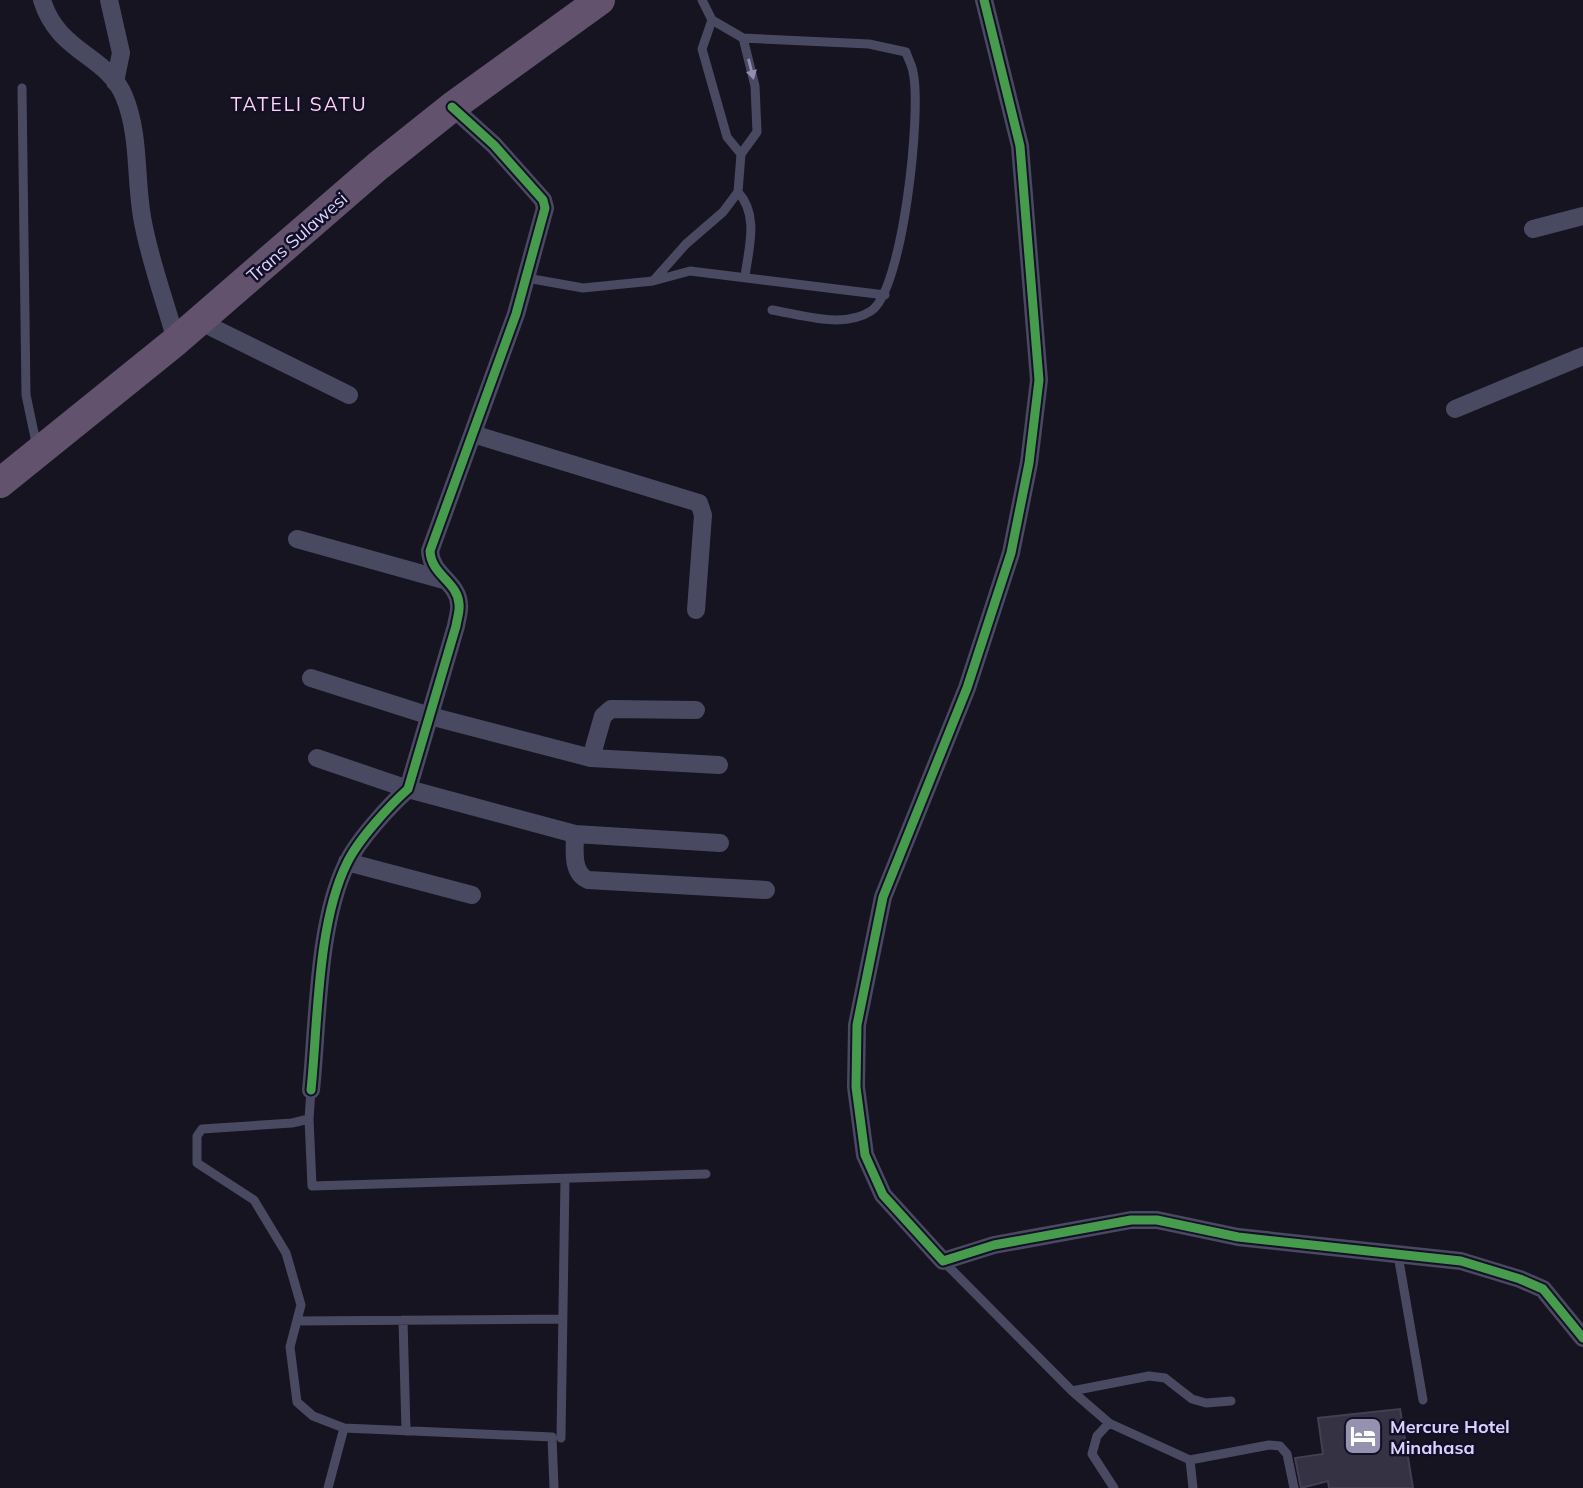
<svg xmlns="http://www.w3.org/2000/svg" width="1583" height="1488" viewBox="0 0 1583 1488" font-family="Mulish,sans-serif">
	<style>
		.building { fill: #343243; stroke: #433f54; stroke-width: 2 }
		.lines { fill: none; stroke-linecap: round; stroke-linejoin: round }
		.service { stroke: #4a4962; stroke-width: 9 }
		.minor { stroke: #4a4962; stroke-width: 18 }
		.trunk { stroke: #62526e; stroke-width: 30 }
		.cycleway-casing { stroke: #130f26; stroke-width: 13 }
		.cycleway { stroke: #469c4c; stroke-width: 9 }
		.oneway { fill: #928eb0 }
		.labels { text-anchor: middle; dominant-baseline: central; stroke-width: 5; stroke-linejoin: round; paint-order: stroke }
		.street-label { font-size: 18px; fill: #d9d4ff; stroke: #130f26 }
		.poi-label { font-size: 18px; font-weight: bold; fill: #d9d4ff; stroke: #130f26; text-anchor: start }
		.neighbourhood-label { font-size: 19px; letter-spacing: 2px; fill: #ffd6f0; stroke: #130f26 }
	</style>
	<rect width="100%" height="100%" fill="#161421"/>
	<path class="building" d="M1400,1409L1413,1488H1329L1328,1481L1301,1488L1295,1458L1323,1454L1318,1418Z"/>
	<g class="lines">
		<path class="service" d="M712,20L702,49L727,137L741,154
			M743,38L869,44L906,52C908,59 912,65 913,72C922,110 903,291 871,311C843,329 803,315 772,310
			M22,88L26,395L37,447
			M738,192C759,215 749,247 745,276
			M527,278L583,288L653,281L690,271L885,295
			M654,280L686,244L723,212L738,192L741,154L757,132L755,86L743,38L712,20L702,0
			M311,1090L309,1119L292,1123L202,1129L197,1136V1163L254,1200L286,1253L301,1305L290,1347L297,1402L313,1416L344,1428L552,1437L554,1488
			M309,1119L312,1186L706,1174
			M1398,1255L1423,1400
			M943,1261L1072,1391L1109,1423L1190,1460L1269,1445L1280,1446L1287,1454L1294,1488
			M403,1320L406,1431
			M297,1321L562,1319
			M1072,1391L1149,1376L1165,1378L1192,1399L1206,1403L1231,1401
			M1109,1423L1097,1436L1092,1454L1114,1488
			M561,1438L565,1179
			M1190,1460L1193,1488
			M328,1488L344,1428"/>
		<path class="minor" d="M42,0C58,53 107,55 124,96C140,135 135,176 142,217C149,259 165,300 176,341
			M109,0L121,53L115,82
			M984,0L1020,146L1039,380L1029,463L1011,553L967,688L883,897L857,1025L856,1087L865,1155L883,1195L943,1261L994,1245L1131,1220H1157L1238,1237L1461,1261L1520,1279L1543,1289L1583,1338
			M1533,229L1583,216
			M199,321L349,395
			M1455,409L1583,356
			M473,434L699,503L703,515L696,610
			M297,539L444,580
			M311,678L430,716L591,758L719,765
			M317,758L408,789L575,834L720,843
			M591,758L603,716L611,709L696,710
			M575,834C575,849 571,873 588,880L766,890
			M347,862L472,895
			M311,1090C318,1023 317,923 347,863C358,840 389,806 408,789L456,626C457,619 460,611 459,604C458,582 431,575 430,551L516,314L545,208L543,200L494,145L452,107"/>
		<path class="trunk" d="M0,483L176,341L378,166L452,107L600,0"/>
		<g class="cycleway-casing">
			<path id="cycleway" d="M984,0L1020,146L1039,380L1029,463L1011,553L967,688L883,897L857,1025L856,1087L865,1155L883,1195L943,1261L994,1245L1131,1220H1157L1238,1237L1461,1261L1520,1279L1543,1289L1583,1338
				M311,1090C318,1023 317,923 347,863C358,840 389,806 408,789L456,626C457,619 460,611 459,604C458,582 431,575 430,551L516,314L545,208L543,200L494,145L452,107"/>
		</g>
		<use href="#cycleway" class="cycleway"/>
	</g>
	<defs><path id="oneway-solid" d="M-6-.8H1V-3.2L6.5 0L1 3.2V.8H-6Z" transform="scale(1.75)"/></defs>
	<use class="oneway" href="#oneway-solid" transform="translate(751 69) rotate(76)"/>
	<defs>
		<g id="hotel-square" transform="scale(2.0125)"><rect x="-9" y="-9" width="18" height="18" rx="4" fill="#9591b1" stroke="#130f26"/><path d="M-6-4.5h1.5V1H6V5H4.5V3h-9V5H-6ZM-4 0a1.8 1.8 0 1 1 3.6 0ZM.5 0V-2.5h3Q6-2.5 6 0Z" fill="#fff"/></g>
	</defs>
	<g fill-rule="evenodd">
		<use href="#hotel-square" x="1363" y="1436"/>
	</g>
	<g class="labels">
		<g class="street-label">
			<text transform="translate(297 237) rotate(-41)">Trans Sulawesi</text>
		</g>
		<g class="poi-label">
			<text x="1390" y="1426">Mercure Hotel<tspan x="1390" dy="21">Minahasa</tspan></text>
		</g>
		<g class="neighbourhood-label">
			<text x="299" y="104">TATELI SATU</text>
		</g>
	</g>
</svg>
